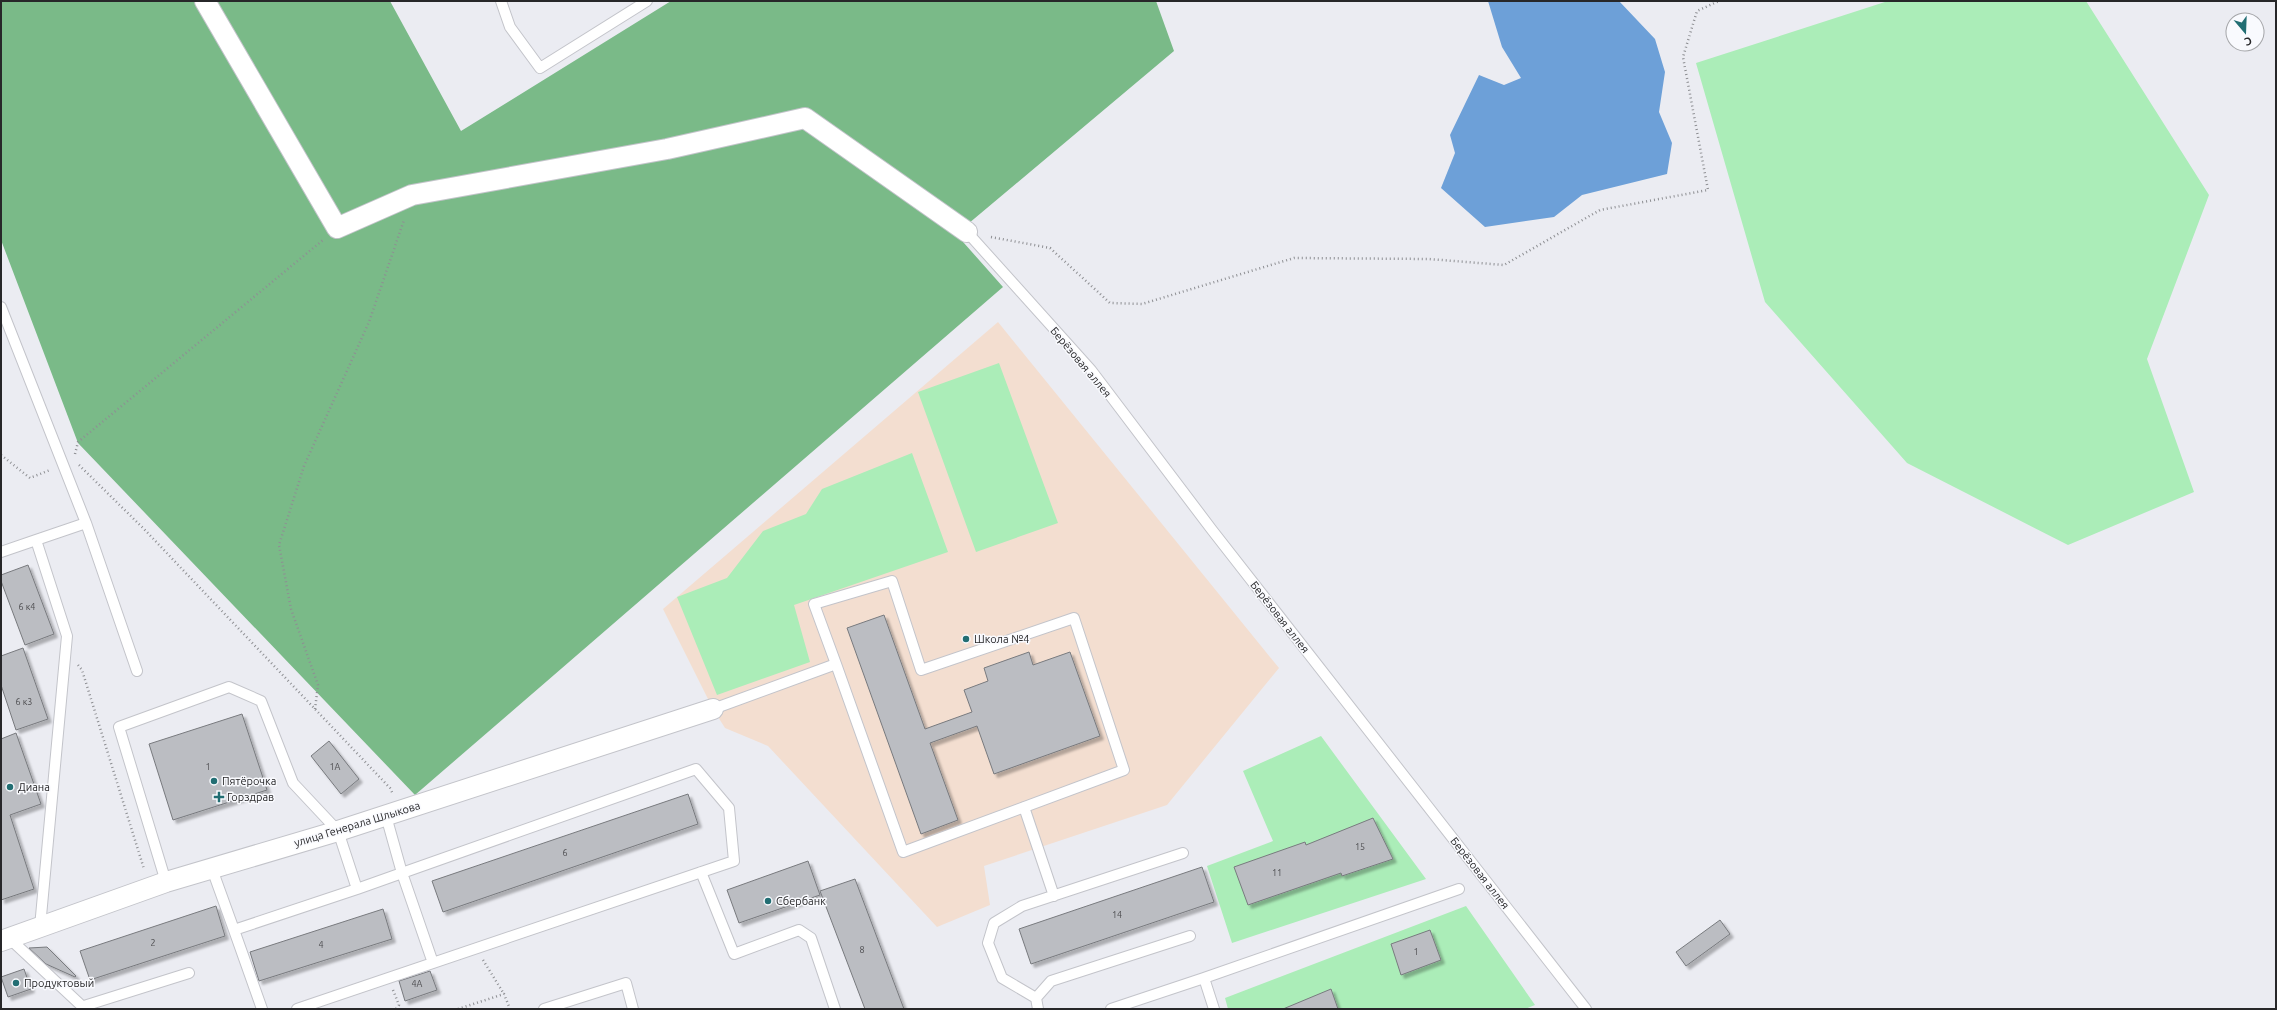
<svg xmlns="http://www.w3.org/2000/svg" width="2277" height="1010" viewBox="0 0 2277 1010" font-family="Ubuntu,sans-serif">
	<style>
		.education { fill: #f3ded0 }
		.green { fill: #abedb8 }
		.forest { fill: #7aba88 }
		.water { fill: #6da0d8 }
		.building { fill: #bbbdc2; stroke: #787a7e; filter: url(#shadow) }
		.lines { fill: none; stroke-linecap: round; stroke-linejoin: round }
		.lane-casing { stroke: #c3c4ca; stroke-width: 12 }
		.street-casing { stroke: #c3c4ca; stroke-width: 22 }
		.path { stroke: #8e8f93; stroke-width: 2.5; stroke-dasharray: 1 3; stroke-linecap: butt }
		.lane { stroke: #fff; stroke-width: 10 }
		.street { stroke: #fff; stroke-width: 20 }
		.poi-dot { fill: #226e73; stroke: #f9fafe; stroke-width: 1.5 }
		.labels { text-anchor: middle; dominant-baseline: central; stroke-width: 3; stroke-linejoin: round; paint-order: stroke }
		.number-label { font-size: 9px; fill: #4c4c4f }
		.street-label { font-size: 11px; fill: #272729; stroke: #f9fafe }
		.poi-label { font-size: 11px; fill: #272729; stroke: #f9fafe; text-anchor: start }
	</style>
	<defs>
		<filter id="shadow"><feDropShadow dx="3.5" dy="3.5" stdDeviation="1" flood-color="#0004"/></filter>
	</defs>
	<rect width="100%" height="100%" fill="#ebecf2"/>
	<path class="education" d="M998,322L1279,668L1167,805L984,866L990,905L937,927L768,746L725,728L713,709L663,609Z"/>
	<path class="green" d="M1888,1H2086L2209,195L2147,359L2194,492L2068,545L1907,463L1765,302L1696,63Z
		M999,363L1058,523L976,552L918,392Z
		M912,453L948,552L794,605L810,662L717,695L677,597L727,578L763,531L806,514L822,489Z
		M1321,736L1426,879L1232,943L1207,866L1273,841L1243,771Z
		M1466,906L1535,1005L1525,1009H1228L1225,998Z"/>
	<path class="forest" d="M1,1H390L461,131L671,1H1156L1174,51L956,234L1003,287L415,795L78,443L1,240Z"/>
	<path class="water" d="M1488,1H1619L1655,39L1665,72L1659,112L1672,143L1667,174L1582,195L1554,217L1485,227L1441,188L1455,153L1450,135L1479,75L1504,85L1521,78L1502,47Z"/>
	<path class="building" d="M28,565L54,634L25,645L1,581V575Z
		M884,615L925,729L972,712L964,690L988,681L984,668L1029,652L1033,665L1070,652L1100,736L994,774L977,726L930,743L958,820L921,834L847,628Z
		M23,648L48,719L16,730L1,685V656Z
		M242,714L267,790L173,820L149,744Z
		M16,733L41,804L10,815L34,889L1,900V739Z
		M329,741L359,779L341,794L311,756Z
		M688,794L698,824L443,912L432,881Z
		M1373,818L1393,859L1342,876L1341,873L1248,905L1234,867L1305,842L1306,845Z
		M808,861L820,895L739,923L727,890Z
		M1202,867L1214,902L1031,964L1019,929Z
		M855,879L904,1009H865L820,891Z
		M216,906L225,936L90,980L80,951Z
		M383,909L392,939L259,981L250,952Z
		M1720,920L1730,934L1686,966L1676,952Z
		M1430,930L1441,960L1401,975L1391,944Z
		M47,947L76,976L75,977L46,964L29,948Z
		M24,969L31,989L8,997L1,977Z
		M430,971L437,990L405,1001L399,981Z
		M1331,989L1338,1009H1283Z"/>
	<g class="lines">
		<g class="lane-casing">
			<path id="lane" d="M501,1L510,27L540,68L647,1
				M967,232L1091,370L1212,530L1586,1009
				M1,307L86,523
				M36,540L86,523L137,671
				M1,552L36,540L67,636L40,927
				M713,709L836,664L814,604L892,581L921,670L1074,618L1124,770L903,852L836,664
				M1024,807L1054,896
				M212,869L234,930
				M701,872L734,954L799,930L811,938L835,1009
				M166,882L119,727L229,687L261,701L293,783L338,831L357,889L402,873L433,963
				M9,938L85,1009
				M1204,978L1459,889
				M1036,998L1002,978L988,943L994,923L1022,906L1183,853
				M84,1006L189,973
				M262,1009L234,930L357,889
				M297,1009L734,861L729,808L696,769L402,873L386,816
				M544,1009L626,983L633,1009
				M1038,1009L1036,998L1051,981L1190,936
				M1111,1009L1204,978L1214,1009"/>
		</g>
		<g class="street-casing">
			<path id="street" d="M205,1L337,228L412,195L667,149L805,118L967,232
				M1,941L166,882L338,831L713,709"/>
		</g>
		<path class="path" d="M991,237L1050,248L1110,303L1142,304L1294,258L1429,259L1504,265L1600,210L1708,190L1683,57L1697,11L1719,1
			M75,454L78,442L323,240
			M1,455L30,478L50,470
			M79,465L144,529L390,788L393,794
			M78,665L82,670L144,869
			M315,709L318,685L291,609L279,545L304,466L369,322L404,220
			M483,960L504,994
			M393,990L399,1005L396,1009
			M458,1009L504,994L510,1009"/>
		<use href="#lane" class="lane"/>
		<use href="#street" class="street"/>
	</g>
	<g class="poi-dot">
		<circle cx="966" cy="639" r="4"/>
		<circle cx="214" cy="781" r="4"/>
		<circle cx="10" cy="787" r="4"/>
		<path d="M217 791h4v4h4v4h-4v4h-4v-4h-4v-4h4z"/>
		<circle cx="768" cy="901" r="4"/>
		<circle cx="16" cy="983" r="4"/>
	</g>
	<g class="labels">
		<g class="number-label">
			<text x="27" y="607">6 к4</text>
			<text x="24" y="702">6 к3</text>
			<text x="208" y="767">1</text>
			<text x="335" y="767">1А</text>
			<text x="1360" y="847">15</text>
			<text x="565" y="853">6</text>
			<text x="1277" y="873">11</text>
			<text x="1117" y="915">14</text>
			<text x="153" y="943">2</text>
			<text x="321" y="945">4</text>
			<text x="862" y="950">8</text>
			<text x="1416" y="952">1</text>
			<text x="417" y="984">4А</text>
		</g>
		<g class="street-label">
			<text transform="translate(1081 362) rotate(50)">Берёзовая аллея</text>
			<text transform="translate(1280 617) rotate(52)">Берёзовая аллея</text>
			<text transform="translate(357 824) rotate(-17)">улица Генерала Шлыкова</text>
			<text transform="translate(1480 873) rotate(52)">Берёзовая аллея</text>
		</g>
		<g class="poi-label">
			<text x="974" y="639">Школа №4</text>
			<text x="222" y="781">Пятёрочка</text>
			<text x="18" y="787">Диана</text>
			<text x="227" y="797">Горздрав</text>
			<text x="776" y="901">Сбербанк</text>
			<text x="24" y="983">Продуктовый</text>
		</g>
	</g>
	<rect width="2277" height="1010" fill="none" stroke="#272729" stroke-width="4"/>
	<g transform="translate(2245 32) rotate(161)"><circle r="19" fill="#f9fafe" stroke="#a5a6a9"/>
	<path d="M0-3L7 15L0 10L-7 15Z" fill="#226e73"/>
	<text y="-6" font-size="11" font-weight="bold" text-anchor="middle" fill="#272729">С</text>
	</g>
</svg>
